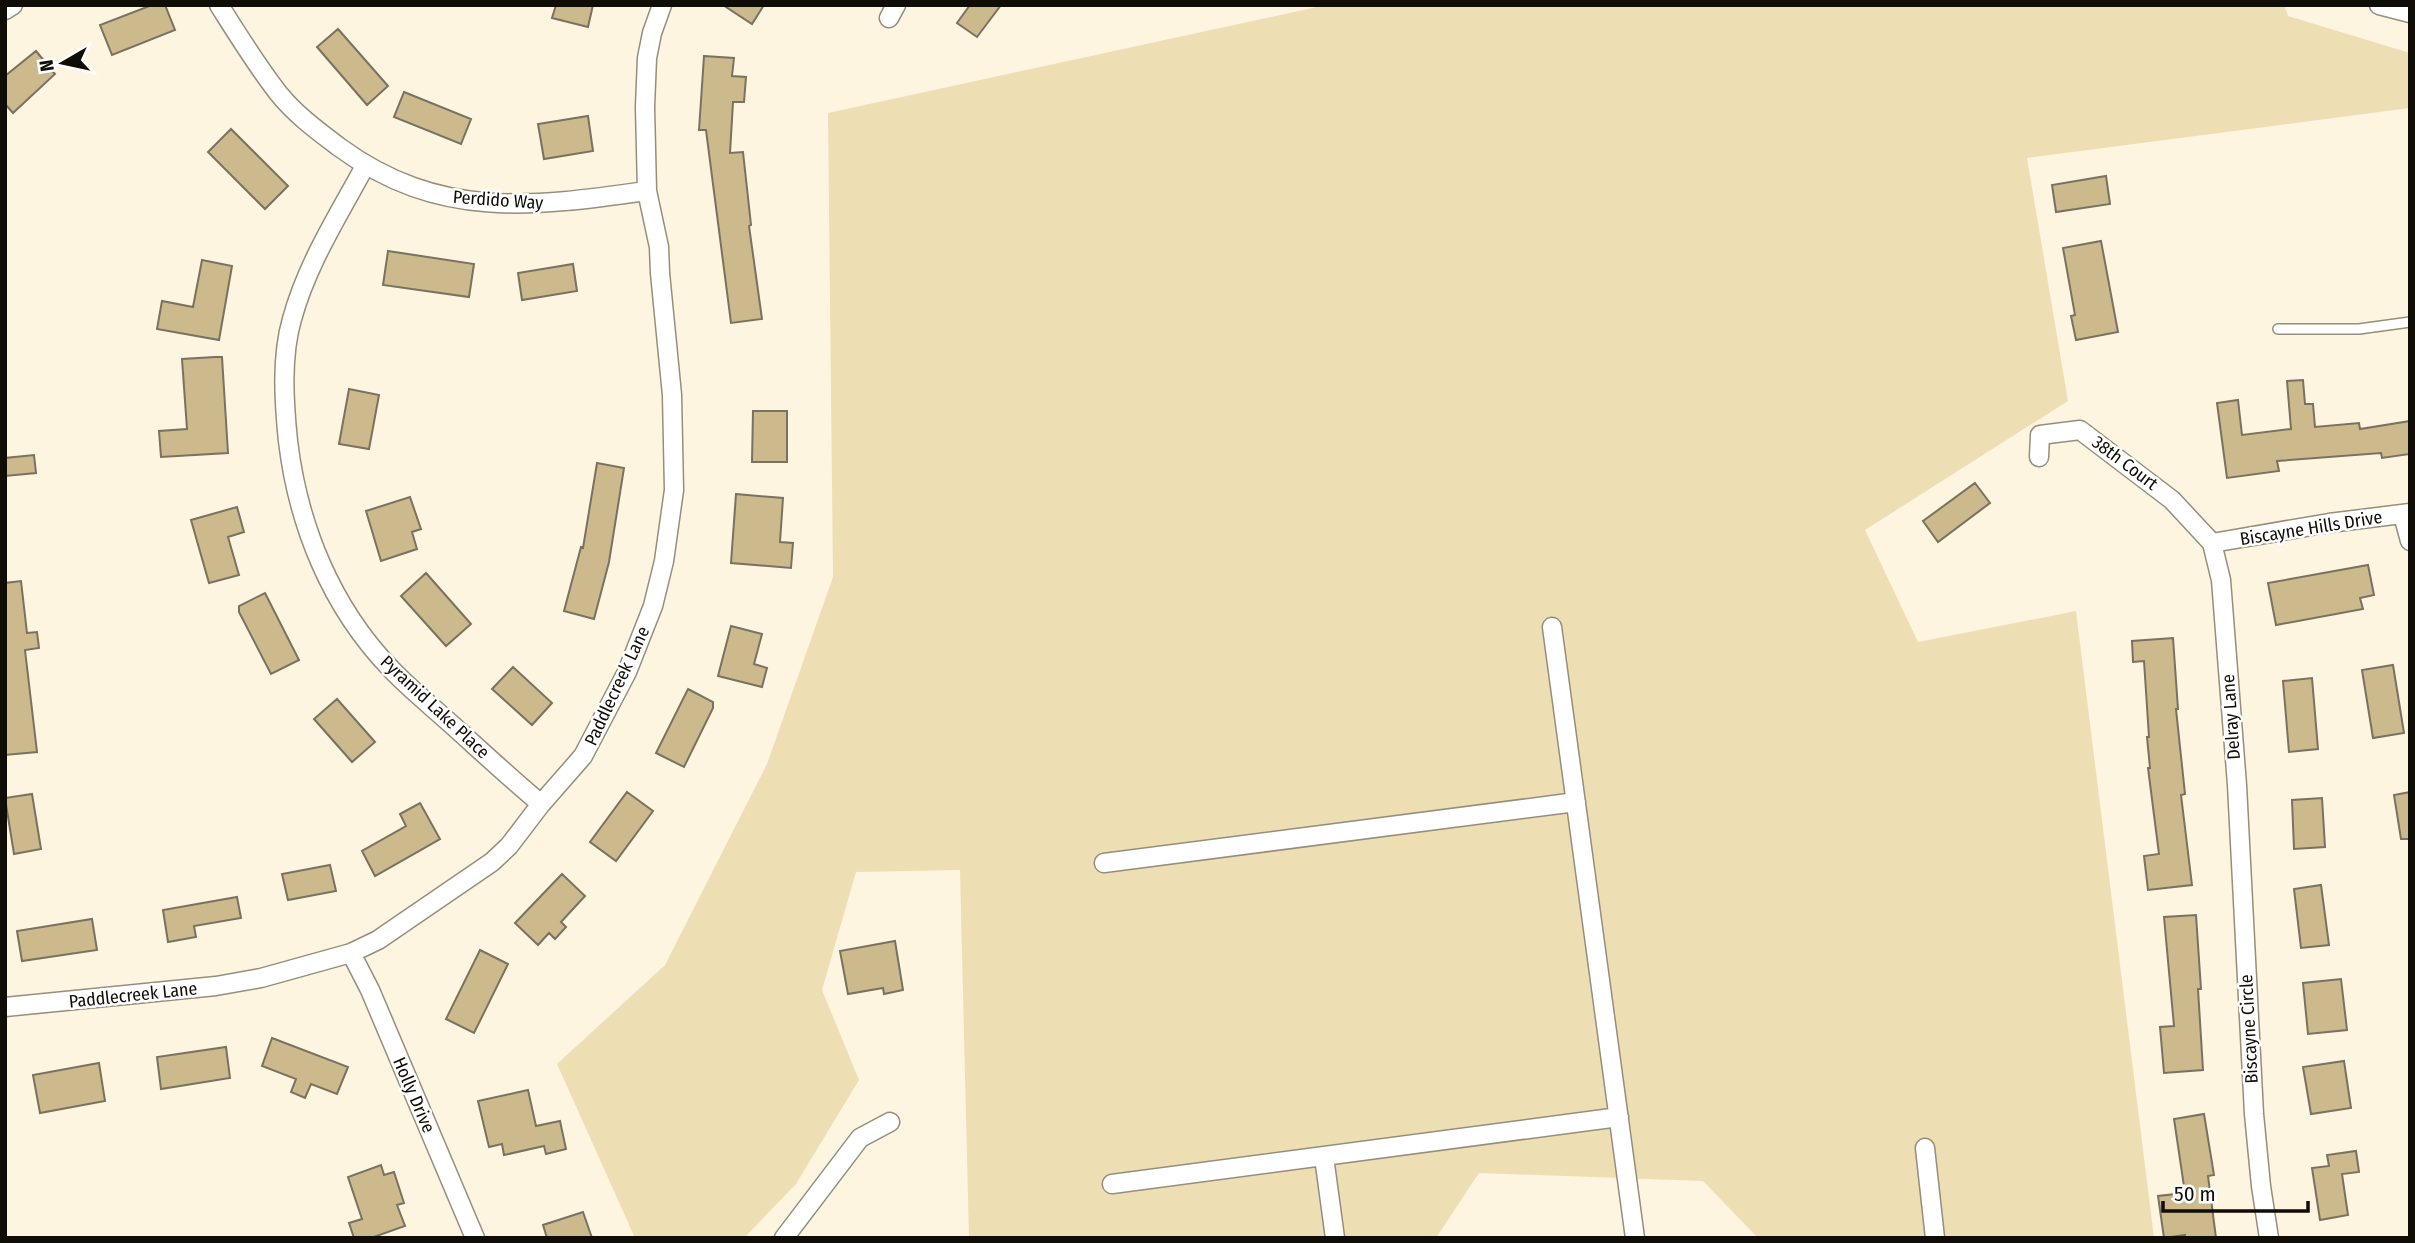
<svg xmlns="http://www.w3.org/2000/svg" width="2415" height="1243" viewBox="0 0 2415 1243" font-family="'Fira Sans Condensed',sans-serif">
	<style>
		.green { fill: #eedeb4 }
		.building { fill: #ccba8d; stroke: #797260; stroke-width: 2 }
		.lines { fill: none; stroke-linecap: round; stroke-linejoin: round }
		.service-casing { stroke: #958e7b; stroke-width: 12 }
		.minor-casing { stroke: #958e7b; stroke-width: 21 }
		.service { stroke: #fff; stroke-width: 9 }
		.minor { stroke: #fff; stroke-width: 18 }
		.labels { text-anchor: middle; dominant-baseline: central; stroke-width: 5; stroke-linejoin: round; paint-order: stroke }
		.street-label { font-size: 18px; fill: #100d06; stroke: #fff }
	</style>
	<rect width="100%" height="100%" fill="#fdf5e0"/>
	<path class="green" d="M1326,5H2284L2288,16L2410,53V108L2027,158L2068,401L1865,530L1918,642L2076,611L2154,1238H1758L1703,1181L1479,1173L1436,1238H969L960,870L856,872L822,990L859,1080L796,1184L744,1238H635L557,1064L665,965L767,764L833,577L828,113Z"/>
	<path class="building" d="M152,5H165L175,30L112,55L100,25Z
		M556,5H593L588,27L552,18Z
		M723,5H764L752,24Z
		M970,5H1001L977,37L957,23Z
		M338,29L388,86L367,105L317,47Z
		M36,51L55,74L13,113L5,104V76Z
		M704,56L734,58L732,76L746,77L744,102H733L730,153L743,152L751,225L749,226L762,319L731,323L706,130H699Z
		M404,92L471,119L461,144L394,117Z
		M588,116L593,151L544,159L538,124Z
		M231,129L288,186L265,209L208,152Z
		M2106,176L2110,204L2056,212L2052,185Z
		M2101,241L2118,332L2076,340L2071,316L2075,315L2063,248Z
		M388,251L474,264L469,297L383,285Z
		M202,260L232,266L219,340L157,329L162,301L193,307Z
		M573,264L577,291L522,300L518,273Z
		M215,357H222L228,453L161,457L159,431L187,429L182,359Z
		M2303,380L2305,404H2313L2315,427L2359,423L2360,429L2410,421V454L2382,458L2381,453L2277,461L2279,471L2227,478L2217,403L2238,400L2242,435L2291,429L2287,381Z
		M349,389L379,395L369,449L339,444Z
		M753,411H787V462H752Z
		M34,455L36,473L5,476V458Z
		M597,463L624,468L609,562L594,619L564,611L581,547L583,548Z
		M1975,483L1990,503L1938,542L1923,521Z
		M736,494L783,498L780,542L793,543L791,568L731,563Z
		M410,497L421,529L412,532L417,549L381,561L366,511Z
		M237,507L244,532L228,537L239,575L209,583L191,520Z
		M2368,565L2374,595L2360,598L2363,609L2276,625L2268,583Z
		M426,573L471,624L446,646L401,596Z
		M21,581L27,633L37,632L39,648L25,650L37,752L5,755V583Z
		M265,593L299,660L271,674L239,612V606Z
		M731,626L762,634L754,664L767,668L762,687L718,676Z
		M2173,638L2178,709H2176L2185,794L2181,795L2192,885L2148,890L2144,856L2159,854L2148,768H2150L2147,737H2149L2144,661L2133,662L2132,641Z
		M2393,665L2404,733L2373,738L2362,670Z
		M513,667L552,703L532,725L492,689Z
		M2312,678L2318,749L2289,752L2283,681Z
		M688,689L713,702V708L684,767L656,753Z
		M337,699L375,742L352,762L314,719Z
		M627,792L653,811L616,861L590,842Z
		M2410,792V839H2401L2394,795Z
		M32,794L41,849L14,854L5,798Z
		M2322,798L2325,847L2294,849L2292,800Z
		M420,803L440,839L375,876L362,851L406,826L400,814Z
		M330,865L336,891L288,900L282,874Z
		M562,874L585,896L561,922L566,927L555,939L549,933L538,945L515,923Z
		M2321,885L2329,945L2301,948L2294,889Z
		M237,897L241,918L194,926L196,937L168,942L163,910Z
		M2196,915L2201,989H2198L2203,1070L2164,1073L2160,1027L2174,1026L2164,917Z
		M92,919L97,950L22,961L17,931Z
		M895,941L903,990L884,994L883,988L848,994L840,951Z
		M480,950L508,964L474,1033L446,1019Z
		M2341,979L2347,1030L2308,1034L2303,983Z
		M272,1038L348,1067L337,1094L311,1084L305,1098L291,1092L296,1079L262,1066Z
		M226,1047L230,1078L161,1089L157,1057Z
		M2344,1061L2351,1108L2311,1114L2303,1067Z
		M99,1063L105,1101L40,1113L33,1075Z
		M528,1090L536,1126L560,1121L566,1149L546,1154L544,1146L504,1155L502,1144L489,1147L478,1101Z
		M2204,1114L2214,1175L2208,1176L2216,1238H2185V1235L2164,1238L2158,1196L2185,1193L2174,1119Z
		M2356,1151L2359,1172L2342,1174L2348,1215L2320,1220L2312,1168L2329,1166L2327,1155Z
		M381,1165L384,1175L394,1172L404,1203L397,1205L405,1226L371,1238H354L349,1223L362,1219L348,1177Z
		M583,1212L592,1238H547L543,1225Z"/>
	<g class="lines">
		<g class="service-casing">
			<path id="service" d="M2278,329H2359L2410,322"/>
		</g>
		<g class="minor-casing">
			<path id="minor" d="M219,5C238,35 257,66 279,94C296,115 318,131 339,147C439,220 532,207 647,191
				M2379,5L2410,13
				M5,10L13,5
				M889,18L896,5
				M365,166C338,216 307,264 292,319C281,357 284,402 288,441C298,525 331,607 391,669C409,688 430,705 450,723C480,750 510,778 541,804
				M2039,457L2040,435L2080,430L2172,500L2212,543L2221,580L2237,785L2254,1114L2261,1186L2269,1238
				M2403,515L2410,541
				M2212,543L2329,523L2410,513
				M1552,627L1635,1238
				M1104,863L1576,802
				M351,953L370,990L475,1238
				M5,1007L216,986L261,978L351,953L378,940L492,862L509,846L541,804L583,756L627,672L653,606L664,561L674,490L672,395L660,273L659,247L647,191L645,107L647,58L652,33L662,5
				M1925,1148L1935,1238
				M1324,1157L1335,1238
				M1112,1184L1619,1117
				M784,1238L860,1138L890,1122"/>
		</g>
		<use href="#service" class="service"/>
		<use href="#minor" class="minor"/>
	</g>
	<g class="labels">
		<g class="street-label">
			<text transform="translate(498 200) rotate(4)">Perdido Way</text>
			<text transform="translate(2125 463) rotate(37)">38th Court</text>
			<text transform="translate(2311 528) rotate(-9)">Biscayne Hills Drive</text>
			<text transform="translate(617 686) rotate(-65)">Paddlecreek Lane</text>
			<text transform="translate(435 707) rotate(43)">Pyramid Lake Place</text>
			<text transform="translate(2231 717) rotate(-94)">Delray Lane</text>
			<text transform="translate(133 995) rotate(-6)">Paddlecreek Lane</text>
			<text transform="translate(2249 1029) rotate(-93)">Biscayne Circle</text>
			<text transform="translate(414 1095) rotate(67)">Holly Drive</text>
		</g>
	</g>
	<rect width="2415" height="1243" fill="none" stroke="#100d06" stroke-width="14"/>
	<g transform="translate(63 63) rotate(261)" stroke="#ffffff" stroke-width="5" paint-order="stroke">
	<path d="M0-5L12 26L0 18L-12 26Z" fill="#100d06"/>
	<text y="-10" font-size="19" font-weight="bold" text-anchor="middle" fill="#100d06">N</text>
	</g>
	<path d="M2163 1201v10h145v-10" fill="none" stroke="#100d06" stroke-width="3.5"/>
	<text x="2174" y="1201" font-size="21" fill="#100d06" stroke="#ffffff" stroke-width="5" paint-order="stroke">50 m</text>
</svg>
